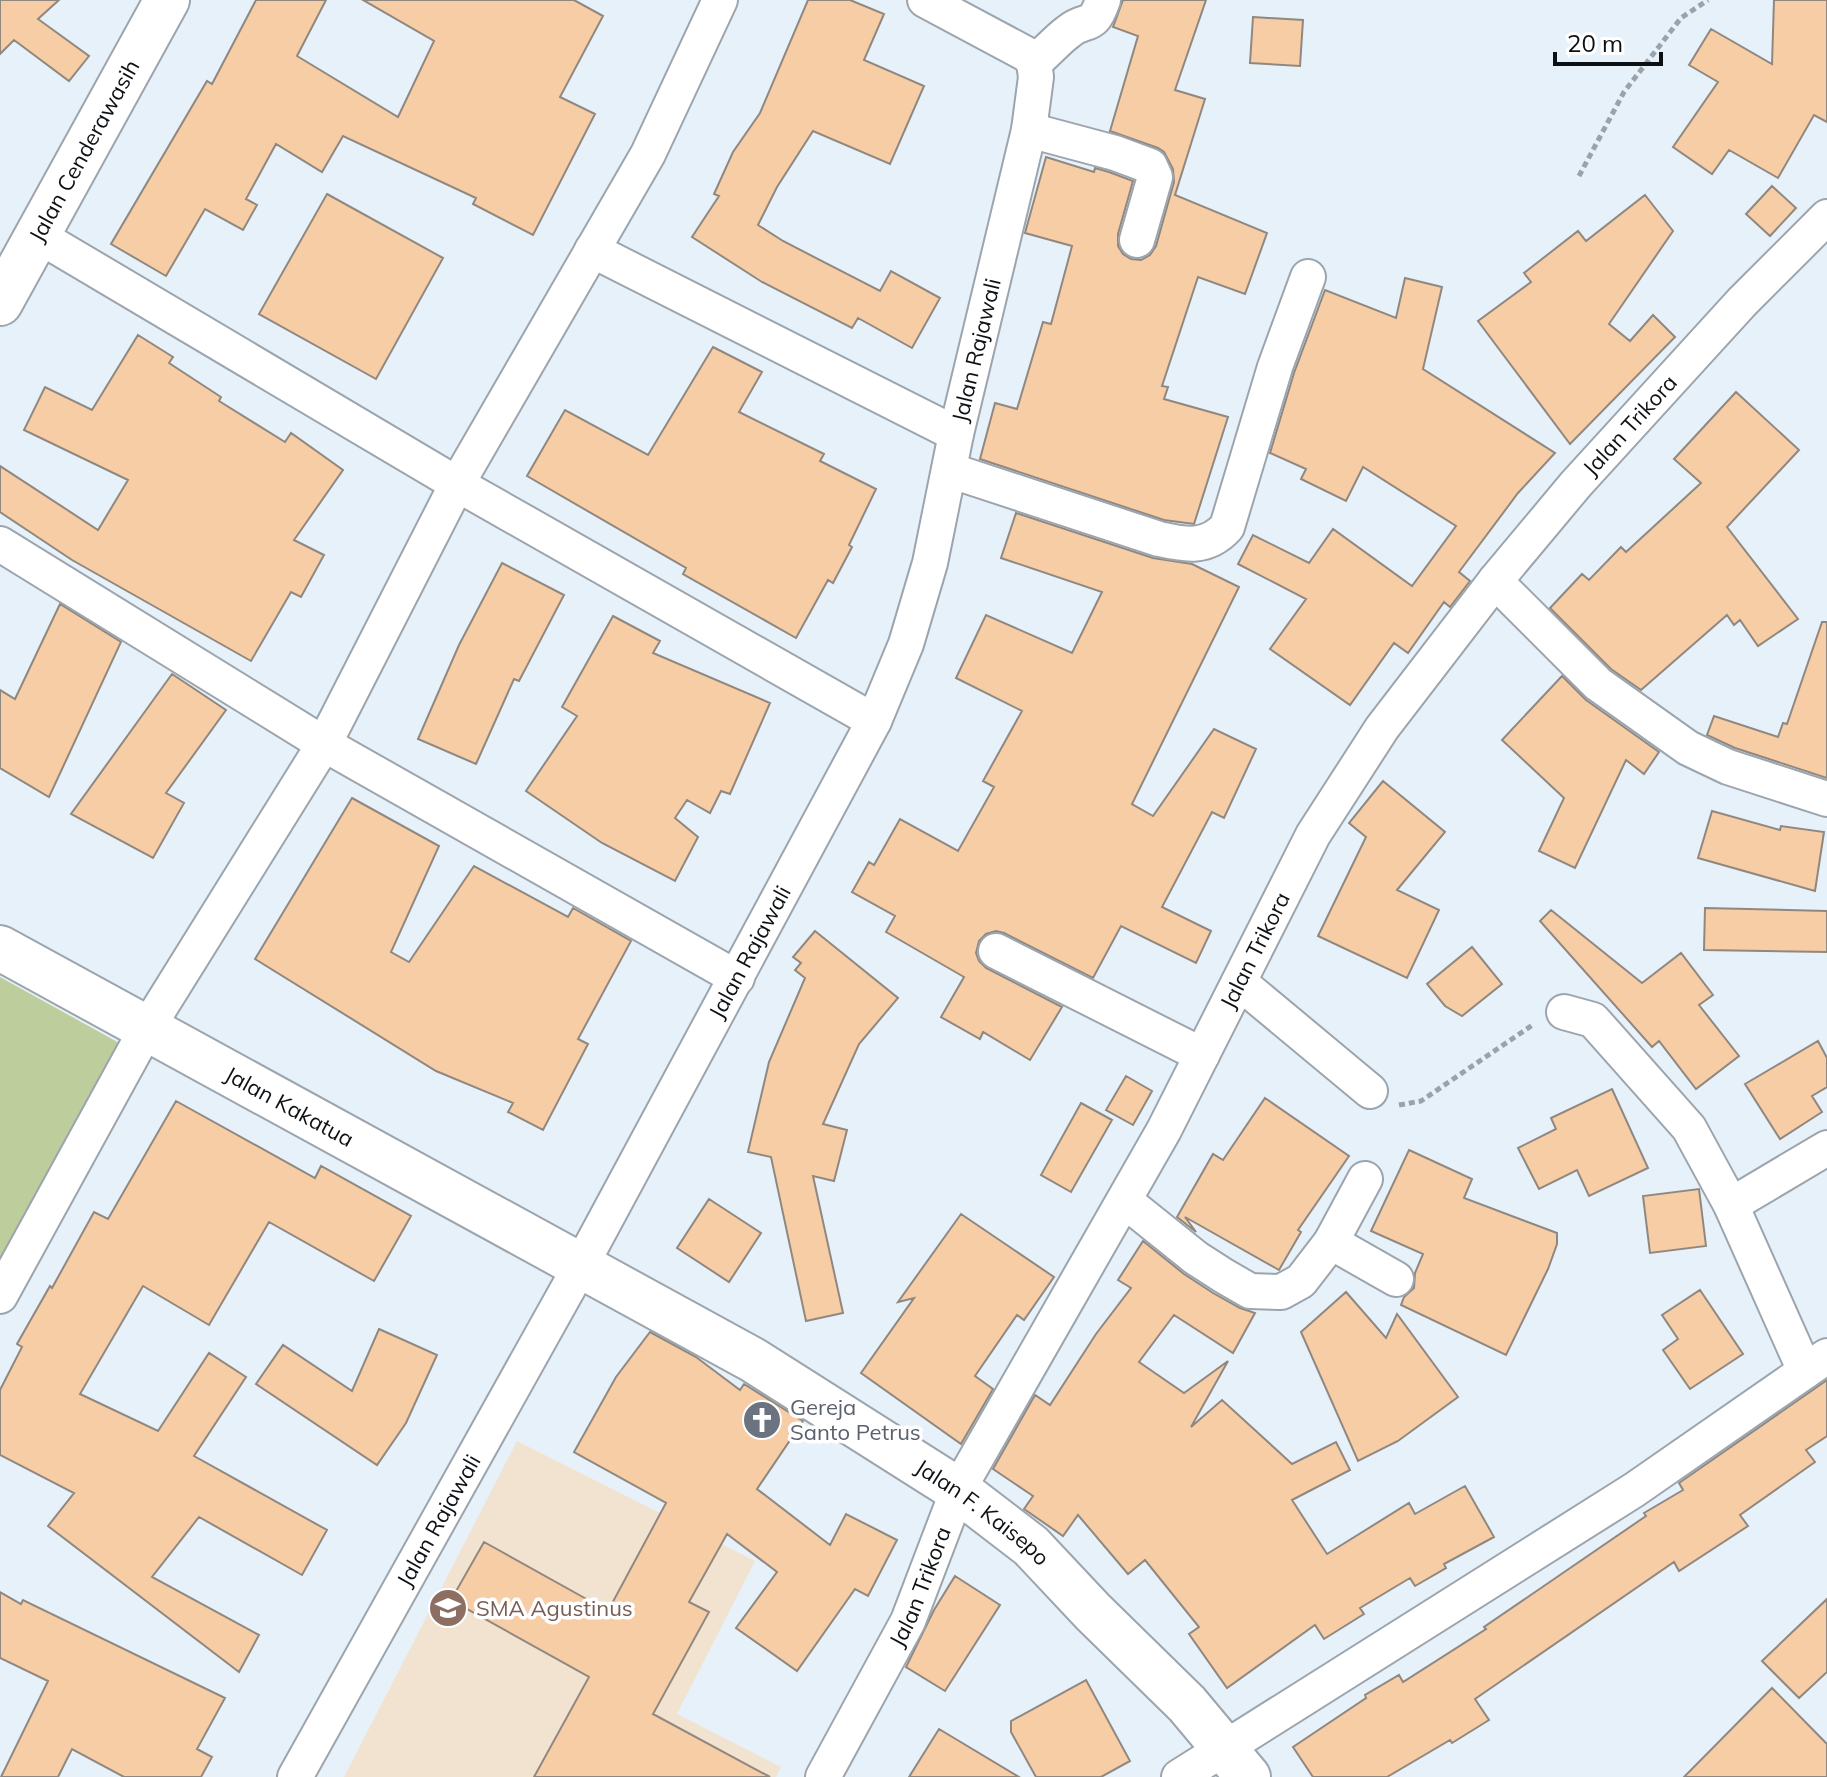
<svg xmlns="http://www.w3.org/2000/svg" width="1827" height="1777" viewBox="0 0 1827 1777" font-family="Mulish,sans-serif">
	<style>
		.education { fill: #f2e3d0; fill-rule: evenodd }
		.green { fill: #bdcd9b }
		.building { fill: #f7cda5; stroke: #908880; stroke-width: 2 }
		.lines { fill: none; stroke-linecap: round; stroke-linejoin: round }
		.minor-casing { stroke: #9ca5ad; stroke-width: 38 }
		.tertiary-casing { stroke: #9ca5ad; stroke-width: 48 }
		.path { stroke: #9ba2a9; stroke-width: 5; stroke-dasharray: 6 4; stroke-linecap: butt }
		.minor { stroke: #fff; stroke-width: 34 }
		.tertiary { stroke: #fff; stroke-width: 44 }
		.labels { text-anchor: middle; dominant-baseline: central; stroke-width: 7; stroke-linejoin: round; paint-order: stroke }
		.street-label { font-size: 22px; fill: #0e1114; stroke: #fff }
		.worship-label { font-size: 22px; fill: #5b616d; stroke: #fff; text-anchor: start }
		.education-label { font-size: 22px; fill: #785e54; stroke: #fff; text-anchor: start }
	</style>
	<rect width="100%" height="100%" fill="#e7f1f9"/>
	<path class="education" d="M517,1441L755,1561L677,1714L781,1767L776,1777H344ZM654,1525L714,1557L689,1602L708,1612L591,1643ZM484,1543L563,1662L451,1600Z"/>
	<path class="green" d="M0,977L121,1044L0,1260Z"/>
	<path class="building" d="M0,0H59L38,19L89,56L69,81L14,40L0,54Z
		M256,0H326L297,56L398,117L434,41L363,0H574L603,16L560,97L595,114L533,235L473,204L476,198L343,136L322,172L276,144L246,199L257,205L243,230L205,209L166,276L111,244L207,81L212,84Z
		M808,0H850L884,14L864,60L924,86L890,164L813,131L777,187L758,225L783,241L880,291L891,271L940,298L912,348L858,318L852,328L762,282L692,237L719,196L714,194L733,152L760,113Z
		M1123,0H1206L1175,90L1205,99L1175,195L1267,233L1245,294L1198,277L1162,386L1168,387L1164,399L1228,417L1194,524L1164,520L980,459L995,403L1017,409L1043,322L1051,324L1072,246L1025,233L1046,157L1094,172L1095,168L1109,172L1133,181L1118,234V246L1123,254L1131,259L1141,260L1150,255L1156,246L1174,182L1173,169L1164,152L1158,148L1110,131L1138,36L1113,27Z
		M1774,0H1827V122L1814,115L1778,178L1729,150L1712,174L1673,147L1718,82L1689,65L1711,29L1772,64Z
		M1253,17L1303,20L1300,66L1250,63Z
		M1772,186L1796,208L1770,236L1746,214Z
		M327,194L443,258L376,379L259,314Z
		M1645,195L1673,231L1609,324L1630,341L1653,315L1675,337L1570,444L1478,321L1531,282L1524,273L1578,231L1586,241Z
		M1405,278L1442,287L1423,369L1555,453L1518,493L1459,572L1470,581L1450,607L1444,602L1408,653L1394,643L1350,705L1270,649L1306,599L1238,564L1253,535L1309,563L1333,529L1412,586L1456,526L1363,467L1346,501L1301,479L1306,469L1270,453L1294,373L1325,290L1396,318Z
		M138,335L173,357L169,363L221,397L219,401L285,442L291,433L343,470L294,540L324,555L301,597L291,592L251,661L72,560L0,512V466L98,530L128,480L24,430L45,387L92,410Z
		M713,347L762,372L739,412L824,454L820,461L876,489L849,545L852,547L833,583L828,580L796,638L683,574L686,568L527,476L565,410L648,455Z
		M1736,392L1799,450L1727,527L1798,619L1758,646L1740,620L1734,625L1727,615L1641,690L1611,669L1550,608L1582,574L1589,580L1621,547L1626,552L1701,483L1674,459Z
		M1016,513L1153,558L1192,564L1239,587L1132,804L1153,816L1214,729L1256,749L1224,818L1212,812L1162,907L1211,931L1196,963L1121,926L1093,978L1004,933L996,931L986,934L979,941L976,953L979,961L986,968L1062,1007L1030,1060L983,1032L980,1039L941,1017L964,977L886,932L895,916L852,892L869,862L874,865L900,819L958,851L994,787L983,781L1022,711L956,678L986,615L1072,653L1102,592L1001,558Z
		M502,563L564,595L519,681L514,679L476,764L418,739L459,645Z
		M60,604L121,642L49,797L0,768V690L15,699Z
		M613,616L660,641L653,653L770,703L730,794L721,791L710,813L687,800L675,818L698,837L675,881L602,843L526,791L577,716L562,707Z
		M1822,622H1827V778L1735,748L1707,735L1714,716L1778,737L1783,723L1787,724Z
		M172,674L226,710L166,793L184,803L153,858L71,814Z
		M1562,676L1586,700L1659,752L1644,774L1626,760L1575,868L1539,851L1564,798L1502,740Z
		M1383,781L1445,832L1397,890L1439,910L1407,978L1318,936L1366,837L1349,823Z
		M352,798L439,846L391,952L409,962L474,866L568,917L573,908L631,941L578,1039L588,1044L543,1130L508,1112L513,1103L436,1071L255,959Z
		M1712,811L1780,830L1781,826L1824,832L1815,891L1698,858Z
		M1705,908L1827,911V952L1704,950Z
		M1551,910L1642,983L1681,953L1713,995L1699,1005L1739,1056L1696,1089L1659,1041L1652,1047L1540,921Z
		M815,931L898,998L859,1044L823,1124L847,1130L834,1181L813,1176L843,1313L806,1321L771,1157L748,1152L769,1062L805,978L795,970L801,963L793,957Z
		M1472,947L1502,984L1462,1016L1445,1006L1427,984Z
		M1818,1041L1827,1058V1087L1812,1096L1822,1112L1780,1139L1745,1084Z
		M1126,1076L1152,1091L1133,1125L1106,1110Z
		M1612,1089L1648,1168L1589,1196L1577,1170L1539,1189L1518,1148L1556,1129L1551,1118Z
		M1265,1098L1349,1156L1298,1230L1301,1232L1279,1270L1185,1217L1196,1232L1177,1217L1213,1154L1223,1160Z
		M176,1101L315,1178L321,1166L411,1216L374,1281L269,1222L209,1325L143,1286L80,1394L158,1431L209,1353L246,1377L194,1456L327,1530L302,1575L199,1517L152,1577L259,1635L239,1672L48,1526L74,1493L0,1455V1390L22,1347L17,1344L50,1286L52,1288L94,1212L108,1219Z
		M1081,1103L1112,1120L1071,1192L1041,1175Z
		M1409,1150L1472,1179L1464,1198L1557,1233V1244L1548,1269L1506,1355L1401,1305L1404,1297L1414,1288L1415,1273L1423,1254L1371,1231Z
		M1699,1189L1706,1246L1650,1253L1643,1196Z
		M709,1199L761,1233L729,1282L677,1248Z
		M961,1214L1054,1277L1024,1320L1017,1315L975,1376L993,1389L961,1444L861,1373L914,1298L898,1302Z
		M1143,1241L1184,1274L1213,1293L1240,1308L1255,1313L1233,1353L1174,1315L1139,1362L1184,1393L1228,1361L1191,1427L1222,1400L1292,1464L1336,1442L1350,1470L1292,1500L1327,1554L1409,1503L1415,1514L1465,1486L1494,1537L1444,1564L1446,1568L1415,1586L1410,1578L1360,1608L1364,1614L1324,1639L1315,1625L1227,1688L1189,1634L1199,1627L1145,1560L1128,1574L1078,1515L1063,1536L1024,1509L1033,1496L993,1469L1035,1395L1050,1405L1096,1334L1131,1288L1118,1280Z
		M1700,1290L1743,1354L1690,1389L1663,1350L1678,1339L1662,1315Z
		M1346,1292L1386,1338L1397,1314L1458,1397L1398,1441L1358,1461L1301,1332Z
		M379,1329L437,1355L406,1423L377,1465L256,1384L283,1345L352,1391Z
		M650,1332L696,1357L740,1390L744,1384L803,1421L757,1489L830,1545L846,1514L897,1540L868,1596L855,1589L797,1671L736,1628L777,1572L727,1534L689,1602L709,1612L653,1714L770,1777H534L589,1677L451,1600L484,1542L608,1611L666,1503L574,1452L616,1377Z
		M1827,1380V1436L1806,1450L1815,1462L1740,1515L1748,1526L1679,1571L1674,1562L1475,1699L1489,1720L1452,1743L1450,1740L1387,1777H1313L1293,1747L1366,1698L1365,1695L1399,1675L1403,1682L1486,1629L1484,1627L1646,1516L1644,1513L1683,1490L1679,1483Z
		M955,1576L1000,1605L945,1691L906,1667L934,1610Z
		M0,1592L21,1604L23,1600L225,1698L197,1749L212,1757L201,1777H124L72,1749L58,1777H1L48,1681L0,1658Z
		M1827,1599V1672L1799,1698L1762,1661Z
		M1086,1680L1130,1761L1101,1777H1036L1011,1732V1721Z
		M1772,1688L1827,1744V1777H1684Z
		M939,1729L1019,1777H909Z"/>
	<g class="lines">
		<g class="minor-casing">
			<g id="minor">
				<path d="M925,0L1028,55L1034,63"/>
				<path d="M1034,63C1046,53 1056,41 1068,32C1087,16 1092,32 1103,0"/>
				<path d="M1029,130L1115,153L1150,166L1155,177L1137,240"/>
				<path d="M37,235L457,484L874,721"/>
				<path d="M592,250L956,434"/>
				<path d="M949,470L1159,539C1186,545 1207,549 1227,527L1275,367L1308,277"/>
				<path d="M0,544L324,744L737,978"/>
				<path d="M1495,581L1598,684L1688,748L1728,767L1827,799"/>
				<path d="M996,951L1202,1055"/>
				<path d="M1239,982L1370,1091"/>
				<path d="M1564,1012L1593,1020L1689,1128L1731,1205L1805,1371"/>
				<path d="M1125,1201L1196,1258L1224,1276L1250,1291L1281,1292L1301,1281L1331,1242L1365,1179"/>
				<path d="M1731,1205L1827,1148"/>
				<path d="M1331,1242L1396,1279"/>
				<path d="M0,1296L146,1030L324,744L457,484L648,154L720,0"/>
				<path id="s1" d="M295,1777L580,1267L874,721L906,644L930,563L956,434L1029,130L1036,77L1034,63"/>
				<path id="s2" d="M823,1777L908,1621L958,1490L1164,1130L1313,835L1382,728L1495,581L1576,484L1742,302L1827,217"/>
				<path d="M1179,1777L1634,1490L1827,1356"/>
			</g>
		</g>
		<g class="tertiary-casing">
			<g id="tertiary">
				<path id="s3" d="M0,303L167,0"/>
				<path id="s4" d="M0,948L753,1360L958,1490L1031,1546L1093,1612L1187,1704L1248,1777"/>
			</g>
		</g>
		<path class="path" d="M1579,176L1624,92L1681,18L1708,0
			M1399,1105L1421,1101L1534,1024"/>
		<use href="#minor" class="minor"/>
		<use href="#tertiary" class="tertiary"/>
	</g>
	<defs>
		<g id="church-disc" transform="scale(2)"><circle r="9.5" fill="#6b7280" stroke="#fff"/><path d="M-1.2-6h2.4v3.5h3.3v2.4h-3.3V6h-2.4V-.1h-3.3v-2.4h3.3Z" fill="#fff"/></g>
		<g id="school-disc" transform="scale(2)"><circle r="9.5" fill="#8d6e63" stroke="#fff"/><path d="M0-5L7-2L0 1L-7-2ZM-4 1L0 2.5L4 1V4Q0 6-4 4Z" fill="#fff"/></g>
	</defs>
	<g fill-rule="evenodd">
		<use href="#church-disc" x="762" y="1420"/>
		<use href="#school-disc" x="448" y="1608"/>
	</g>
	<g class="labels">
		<g class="street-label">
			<text stroke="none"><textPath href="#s3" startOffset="174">Jalan Cenderawasih</textPath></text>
			<text stroke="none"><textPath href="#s1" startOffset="1590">Jalan Rajawali</textPath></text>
			<text stroke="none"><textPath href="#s2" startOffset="1582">Jalan Trikora</textPath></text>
			<text stroke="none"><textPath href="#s2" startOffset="934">Jalan Trikora</textPath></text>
			<text stroke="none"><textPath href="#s1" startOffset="942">Jalan Rajawali</textPath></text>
			<text stroke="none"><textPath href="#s4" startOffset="330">Jalan Kakatua</textPath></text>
			<text stroke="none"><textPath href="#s4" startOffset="1134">Jalan F. Kaisepo</textPath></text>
			<text stroke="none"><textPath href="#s1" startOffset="294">Jalan Rajawali</textPath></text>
			<text stroke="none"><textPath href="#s2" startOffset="214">Jalan Trikora</textPath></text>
		</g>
		<g class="worship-label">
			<text x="790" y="1407">Gereja<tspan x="790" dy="25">Santo Petrus</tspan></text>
		</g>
		<g class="education-label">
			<text x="476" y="1608">SMA Agustinus</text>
		</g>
	</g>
	<path d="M1555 52v12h106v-12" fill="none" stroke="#0e1114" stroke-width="4"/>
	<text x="1567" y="52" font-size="24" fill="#0e1114" stroke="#ffffff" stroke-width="6" paint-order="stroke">20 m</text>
</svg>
